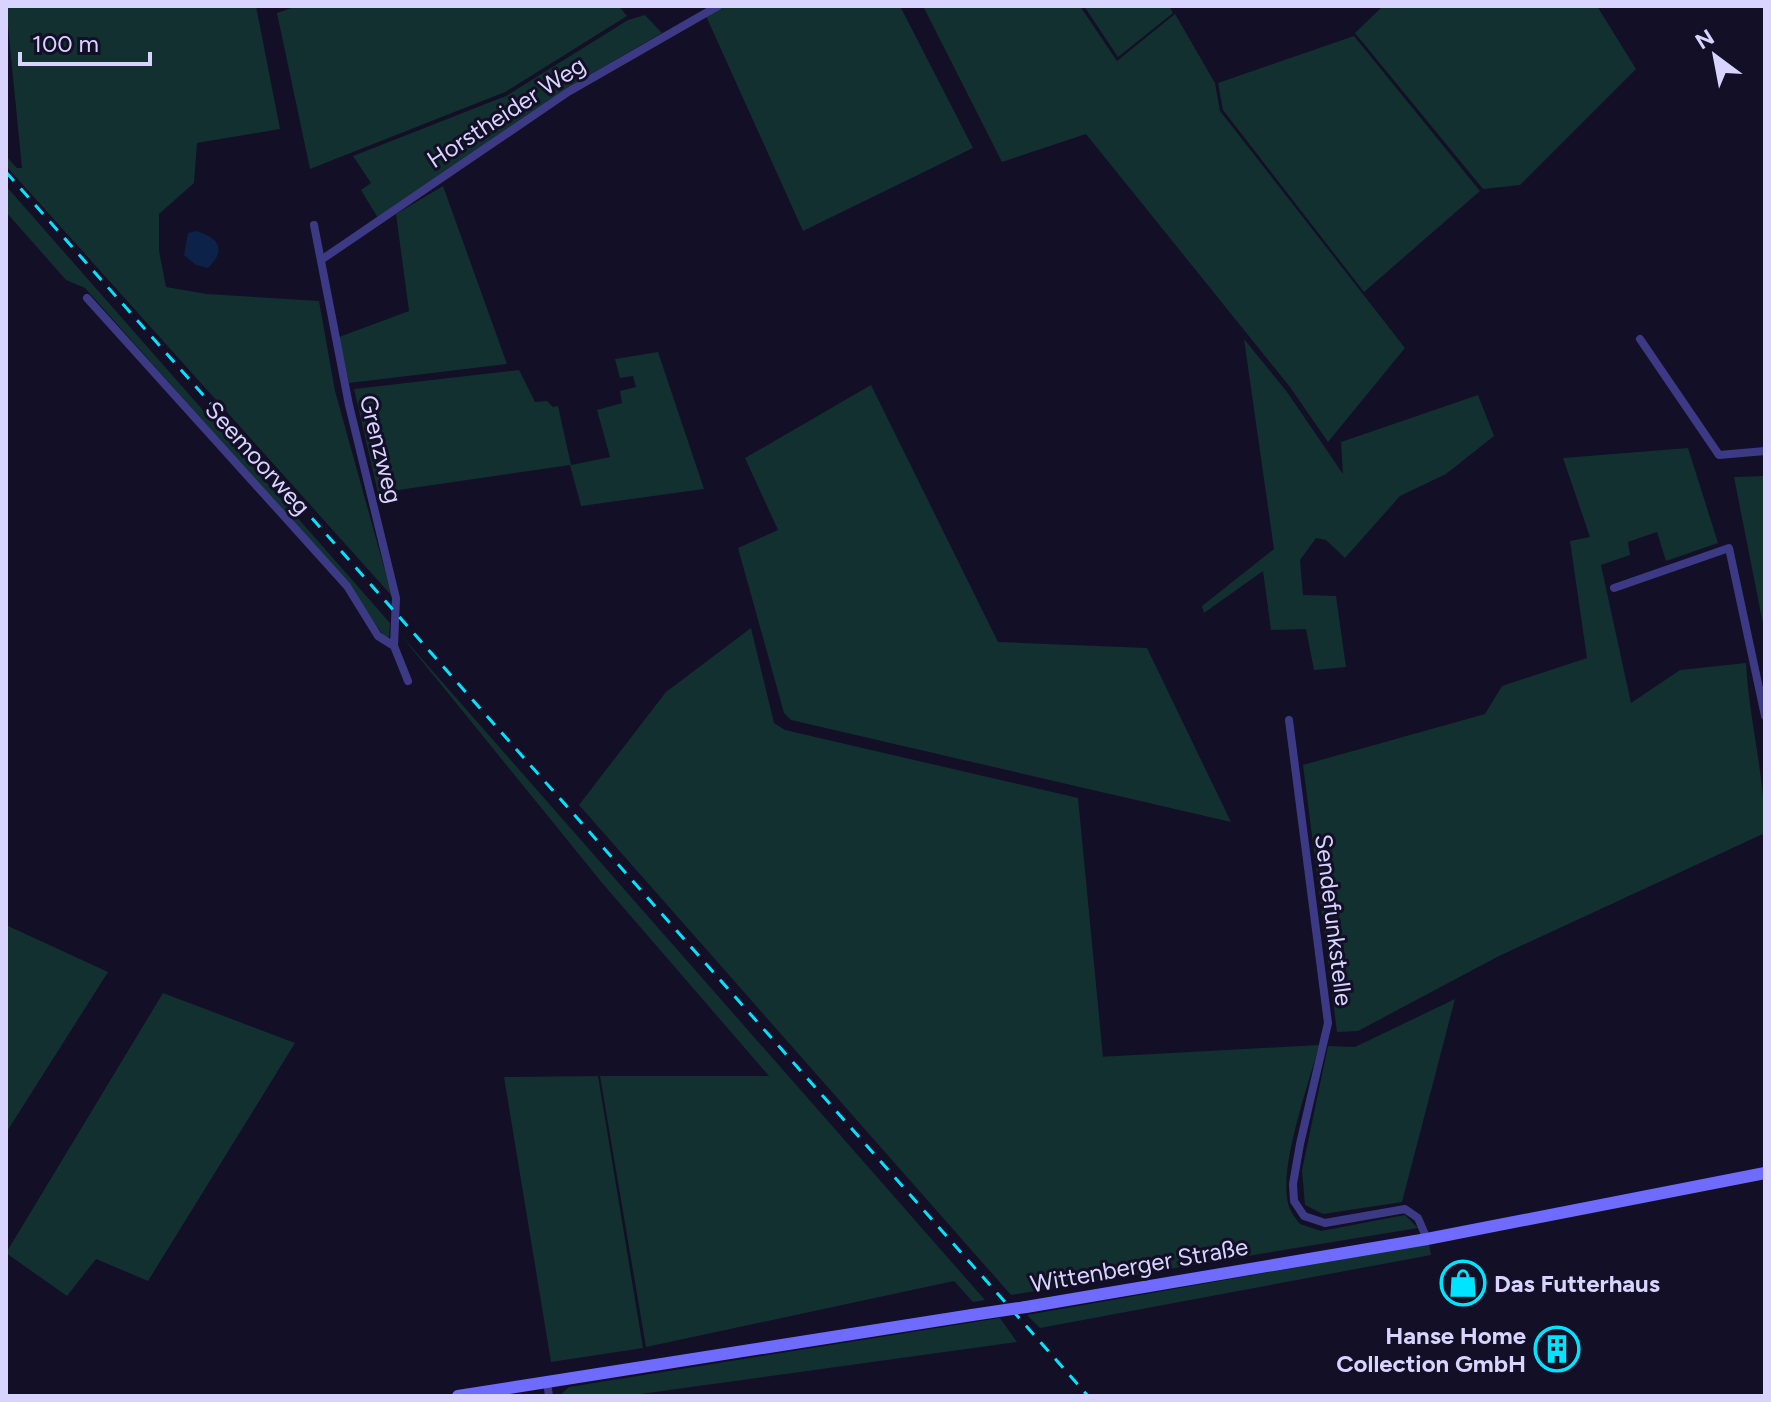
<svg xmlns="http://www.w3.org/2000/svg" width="1771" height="1402" viewBox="0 0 1771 1402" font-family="Figtree,sans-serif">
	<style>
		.green { fill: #12302f }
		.water { fill: #0c2248 }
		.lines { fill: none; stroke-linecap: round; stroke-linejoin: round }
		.minor { stroke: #3d3a85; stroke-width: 8 }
		.secondary { stroke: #6f6bff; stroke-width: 12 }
		.rail { stroke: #00e5ff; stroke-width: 3; stroke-dasharray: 12 10; stroke-linecap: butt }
		.secondary-bridge { stroke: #6f6bff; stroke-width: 12 }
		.labels { text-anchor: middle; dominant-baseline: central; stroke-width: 6; stroke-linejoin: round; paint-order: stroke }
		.street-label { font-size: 24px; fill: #d9d4ff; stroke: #130f26 }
		.poi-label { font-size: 24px; font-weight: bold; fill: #d9d4ff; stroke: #130f26; text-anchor: start }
	</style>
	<rect width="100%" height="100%" fill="#130f26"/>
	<path class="green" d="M6,6H256L280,129L197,143L194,183L159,214V251L166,287L207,294L319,301L335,391L392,596L6,166V156L17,168H22Z
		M297,6H619L627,16L505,92L310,169L277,13Z
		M721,6H900L973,148L803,231L706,16Z
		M923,6H1080L1117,61L1175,14L1215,83L1220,111L1405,348L1328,442L1290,387L1086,134L1002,162Z
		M1084,6H1169L1173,13L1118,57Z
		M1383,6H1597L1636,69L1520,185L1483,189L1355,33Z
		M645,15L662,33L576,83L378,218L361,190L371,183L353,156L506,96L628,20Z
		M1354,36L1480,191L1364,292L1223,110L1218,83Z
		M6,186L390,623L389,637L385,638L348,584L85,288L66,280L6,212Z
		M443,186L507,364L349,383L339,337L409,311L396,214Z
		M1244,339L1287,392L1343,474L1341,442L1478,395L1494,436L1446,474L1400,496L1345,558L1326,540L1316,538L1300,560L1303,595L1336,596L1346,667L1314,670L1306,629L1271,630L1263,571L1204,613L1202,606L1274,549Z
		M658,352L704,489L581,506L570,465L378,493L354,389L519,370L535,402L547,401L553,407L558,406L571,465L610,457L597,410L622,403L620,391L636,387L633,376L620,378L615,359Z
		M871,385L998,642L1147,648L1231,822L791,720L784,713L738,548L778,530L745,458Z
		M1688,448L1718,543L1666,561L1657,532L1628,542L1630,555L1601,565L1631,703L1680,670L1746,663C1749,720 1765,776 1765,833L1499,956L1358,1031L1337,1032L1303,765L1485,714L1502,686L1587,658L1570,541L1590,537L1563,458Z
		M1765,476V634L1734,477Z
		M751,628L774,723L785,730L1078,798L1103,1057L1005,1062L1319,1045C1309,1084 1279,1165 1288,1203C1290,1211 1295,1218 1300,1224L1321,1231L1405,1215L1418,1228L1011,1295L579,805L666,692Z
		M400,634L985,1300L973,1302L954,1281L646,1347L600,1076H769L603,884Z
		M6,925L108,972L6,1133Z
		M163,993L295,1043L148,1281L96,1259L67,1296L6,1253Z
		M1455,999L1402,1202L1323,1214L1305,1205L1302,1170L1328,1046L1355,1047Z
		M598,1076L643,1348L551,1362L504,1077Z
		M1429,1244L1431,1255L1040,1328L1027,1315Z
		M1000,1318L1017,1342L626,1396H559L569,1387Z"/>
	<path class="water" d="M196,231C219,238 227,249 208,268L196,265L184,255L188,233Z"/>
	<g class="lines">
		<path class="minor" d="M314,225L349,405L396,598L394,646L408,681
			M321,260L568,92L718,6
			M87,298L347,586L378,636L394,646
			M1640,339L1719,455L1765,451
			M1614,588L1729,548L1765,716
			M1289,720L1328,1023L1300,1144L1293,1184L1294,1201L1304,1216L1325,1223L1405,1209L1418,1218L1427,1239
			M547,1382L549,1396"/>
		<path class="secondary" d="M1026,1307L1427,1239L1765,1173
			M458,1396L972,1315"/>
		<path class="rail" d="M6,172L1088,1396"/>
		<path class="secondary-bridge" d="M972,1315L1026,1307"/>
	</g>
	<defs>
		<g id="shop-ring" transform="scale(2.3)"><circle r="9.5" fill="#130f26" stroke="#00e5ff" stroke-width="1.5"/><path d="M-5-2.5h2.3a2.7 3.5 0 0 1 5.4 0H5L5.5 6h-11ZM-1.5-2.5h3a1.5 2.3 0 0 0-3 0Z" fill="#00e5ff"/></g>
		<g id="building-ring" transform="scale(2.3)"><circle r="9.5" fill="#130f26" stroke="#00e5ff" stroke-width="1.5"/><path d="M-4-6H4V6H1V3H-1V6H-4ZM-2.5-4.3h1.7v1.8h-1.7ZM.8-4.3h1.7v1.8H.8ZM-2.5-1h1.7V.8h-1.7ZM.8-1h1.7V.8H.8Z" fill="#00e5ff"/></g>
	</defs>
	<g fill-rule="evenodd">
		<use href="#shop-ring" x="1463" y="1283"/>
		<use href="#building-ring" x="1557" y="1349"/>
	</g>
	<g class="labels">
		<g class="street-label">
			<text transform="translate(506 112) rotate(-33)">Horstheider Weg</text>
			<text transform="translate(381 449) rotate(76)">Grenzweg</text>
			<text transform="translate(258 458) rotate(48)">Seemoorweg</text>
			<text transform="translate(1334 920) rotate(83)">Sendefunkstelle</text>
			<text transform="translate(1139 1265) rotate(-10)">Wittenberger Straße</text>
		</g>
		<g class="poi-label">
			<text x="1494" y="1283">Das Futterhaus</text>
			<text x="1526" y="1335" text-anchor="end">Hanse Home<tspan x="1526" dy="28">Collection GmbH</tspan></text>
		</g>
	</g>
	<rect width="1771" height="1402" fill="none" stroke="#d9d4ff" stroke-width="16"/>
	<g transform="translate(1715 56) rotate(328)" stroke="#130f26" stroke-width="6" paint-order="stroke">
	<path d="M0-6L14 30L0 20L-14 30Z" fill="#d9d4ff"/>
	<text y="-12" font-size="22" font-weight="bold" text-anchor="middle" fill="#d9d4ff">N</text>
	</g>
	<path d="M20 52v12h130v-12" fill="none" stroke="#d9d4ff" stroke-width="4"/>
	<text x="32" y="52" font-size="24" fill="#d9d4ff" stroke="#130f26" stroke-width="6" paint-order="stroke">100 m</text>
</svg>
